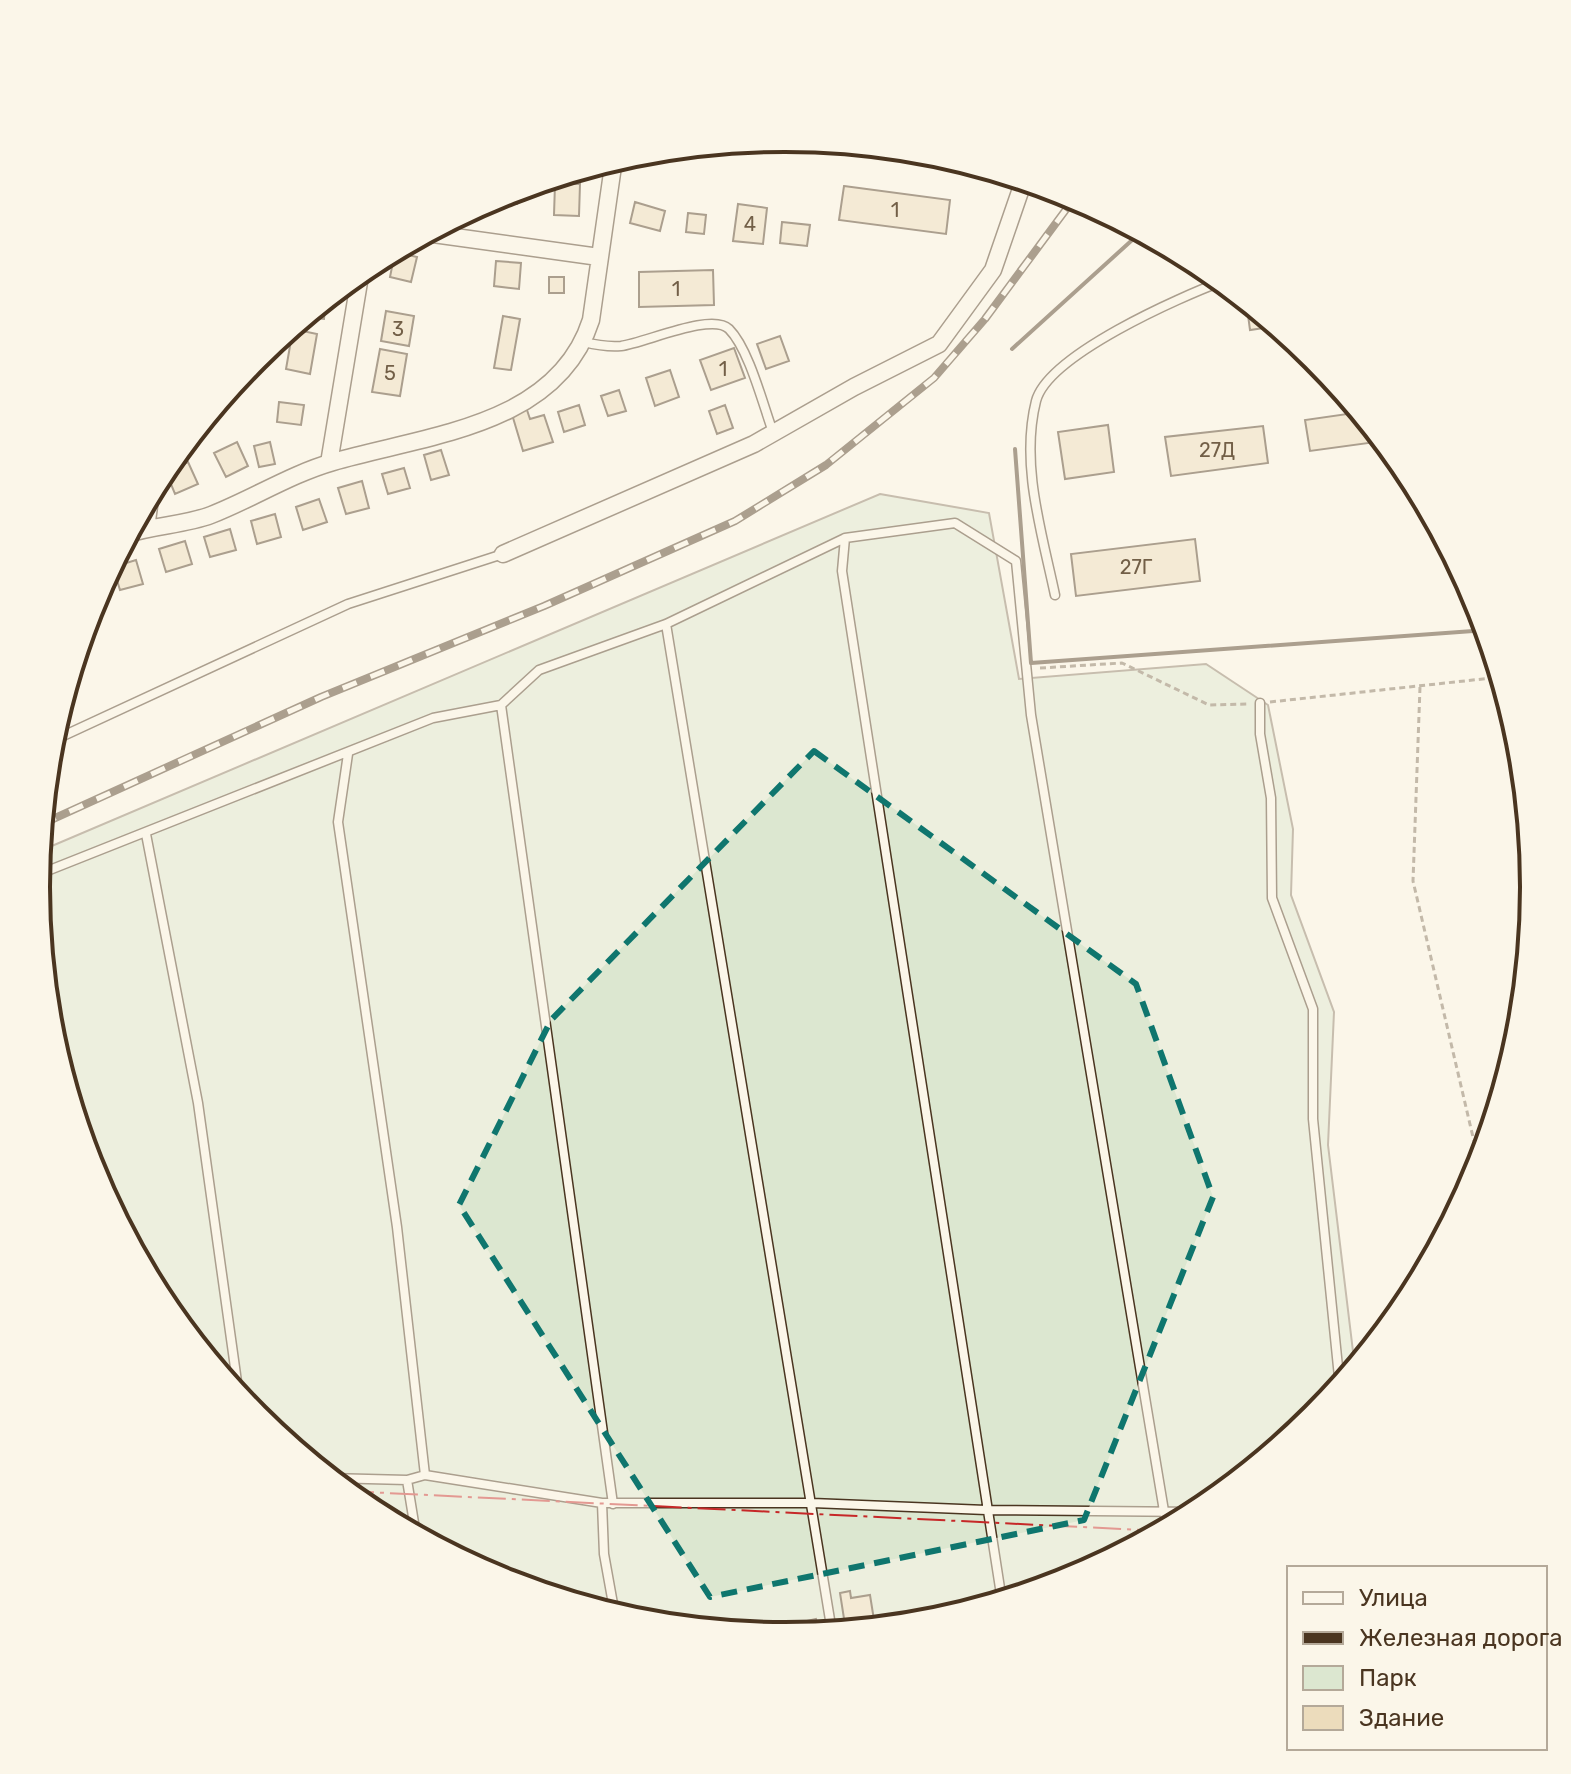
<svg xmlns="http://www.w3.org/2000/svg" width="1571" height="1774" viewBox="0 0 1571 1774" font-family="Rubik,sans-serif">
	<style>
		.green { fill: #dce7d0; stroke: #887966; stroke-width: 2 }
		.building { fill: #ecdcbc; stroke: #4a3520; stroke-width: 2 }
		.lines { fill: none; stroke-linecap: round; stroke-linejoin: round }
		.lane-casing { stroke: #4a3520; stroke-width: 11 }
		.street-casing { stroke: #4a3520; stroke-width: 19 }
		.path { stroke: #7f6f5c; stroke-width: 3; stroke-dasharray: 6 4; stroke-linecap: butt }
		.lane { stroke: #fbf6e9; stroke-width: 8 }
		.street { stroke: #fbf6e9; stroke-width: 16 }
		.rail-casing { stroke: #4a3520; stroke-width: 8 }
		.rail { stroke: #fbf6e9; stroke-width: 5; stroke-dasharray: 15; stroke-linecap: butt }
		.wall { stroke: #4a3520; stroke-width: 4 }
		.power { stroke: #c62828; stroke-width: 2; stroke-dasharray: 28 6 4 6; stroke-linecap: butt }
		.marked { fill: none; stroke: #0f766e; stroke-width: 6; stroke-dasharray: 16 10; stroke-linejoin: round }
		.labels { text-anchor: middle; dominant-baseline: central; stroke-width: 6; stroke-linejoin: round; paint-order: stroke }
		.number-label { font-size: 20px; fill: #725f47 }
		.rim { fill: none; stroke: #4a3520; stroke-width: 4 }
	</style>
	<rect width="100%" height="100%" fill="#fbf6e9"/>
	<path class="green" d="M880,494L989,513L1019,679L1206,664L1268,705L1293,829L1291,895L1334,1012L1328,1145L1355,1368L1315,1417L1202,1510L1072,1580L931,1622L785,1636L639,1622L498,1579L369,1510L322,1471L255,1417L162,1303L93,1173L50,1033L36,887L40,851Z"/>
	<path class="building" d="M555,184H580L579,216L554,215Z
		M844,186L950,200L946,234L839,220Z
		M520,188L517,204L488,200L499,194Z
		M635,202L665,211L660,231L630,223Z
		M738,204L767,208L763,244L733,241Z
		M688,213L706,215L704,234L686,232Z
		M782,222L810,225L807,246L780,243Z
		M395,252L417,257L411,282L390,277Z
		M496,261L521,263L519,289L494,286Z
		M713,270L714,305L639,307V272Z
		M549,277H564V293H549Z
		M326,299L324,319L304,317Z
		M1246,300L1277,326L1250,330Z
		M386,311L414,316L409,346L381,341Z
		M503,316L520,319L511,370L494,368Z
		M293,329L317,334L310,374L286,369Z
		M780,336L789,361L766,369L757,344Z
		M734,348L745,378L711,390L700,360Z
		M380,349L407,354L400,396L372,392Z
		M670,370L679,397L655,406L646,378Z
		M619,390L626,411L608,416L601,396Z
		M279,402L304,405L301,425L277,422Z
		M579,405L585,425L564,432L558,412Z
		M725,405L733,428L717,434L709,411Z
		M526,407L530,419L544,415L553,442L523,451L511,411Z
		M1361,412L1374,429L1376,442L1310,451L1305,420Z
		M1108,425L1114,472L1065,479L1058,432Z
		M1263,426L1268,463L1171,476L1165,437Z
		M237,442L248,466L226,477L214,453Z
		M270,442L275,464L259,467L254,446Z
		M441,450L449,475L431,480L424,455Z
		M188,462L198,484L175,494L166,472Z
		M404,468L410,488L388,494L382,474Z
		M362,481L369,508L346,514L338,488Z
		M319,499L327,522L303,530L296,507Z
		M275,514L281,537L257,544L251,521Z
		M230,529L236,550L210,557L204,537Z
		M1195,539L1200,581L1076,596L1071,554Z
		M185,541L192,564L166,572L159,549Z
		M136,560L143,584L120,590L113,567Z
		M99,588L103,598L92,603L93,600Z
		M850,1591L851,1598L870,1595L874,1620L845,1625L840,1593Z
		M916,1614L918,1623L911,1624L909,1615Z
		M927,1614L928,1622L919,1623L918,1615Z
		M816,1619L820,1633L801,1635L798,1623Z"/>
	<g class="lines">
		<g class="lane-casing">
			<path id="lane" d="M584,342C596,345 608,347 621,346C645,343 712,312 729,329C749,349 763,405 773,432
				M845,538L842,571L1002,1601
				M1055,595C1042,533 1020,464 1036,401C1048,355 1180,297 1223,281
				M666,624L832,1632
				M1260,703V734L1271,798L1272,898L1313,1009V1119L1340,1387
				M501,705L613,1504
				M50,742L348,604L503,554
				M348,754L338,822L397,1227L425,1475
				M146,834L198,1103L239,1396
				M37,875L433,718L501,705L539,670L666,624L845,538L955,523L1016,561L1031,715L1167,1529
				M329,1478L407,1480L425,1475L602,1503H812L986,1510L1198,1512
				M407,1480L416,1535
				M602,1503L604,1554L615,1615"/>
		</g>
		<g class="street-casing">
			<path id="street" d="M426,233L599,257
				M329,463L361,270
				M146,528L151,492
				M128,534C155,525 185,525 211,515C252,499 291,474 333,462C425,435 557,427 591,320L614,159
				M503,554L754,444L854,387L939,344L993,270L1024,180"/>
		</g>
		<path class="path" d="M1040,668L1122,663L1209,705L1247,704
			M1420,687L1413,881L1480,1167
			M1270,702L1501,677"/>
		<use href="#lane" class="lane"/>
		<use href="#street" class="street"/>
		<g class="rail-casing">
			<path id="rail" d="M42,824L321,697L544,606L735,521L826,465L934,378L985,319L1076,196"/>
		</g>
		<use href="#rail" class="rail"/>
		<path class="wall" d="M1012,349L1141,232
			M1015,449L1031,663L1487,630"/>
		<path class="power" d="M346,1491L1163,1531"/>
	</g>
	<path d="M0 0H1571V1774H0ZM814,751L1136,984L1213,1197L1084,1520L710,1597L459,1205L551,1020Z" fill="#fbf6e9" fill-opacity=".55" fill-rule="evenodd"/>
	<path class="marked" d="M814,751L1136,984L1213,1197L1084,1520L710,1597L459,1205L551,1020Z"/>
	<g class="labels">
		<g class="number-label">
			<text x="895" y="210">1</text>
			<text x="750" y="224">4</text>
			<text x="676" y="289">1</text>
			<text x="398" y="329">3</text>
			<text x="723" y="369">1</text>
			<text x="390" y="373">5</text>
			<text x="1217" y="450">27Д</text>
			<text x="1136" y="567">27Г</text>
		</g>
	</g>
	<path d="M0 0H1571V1774H0ZM50 887a735 735 0 1 1 1470 0a735 735 0 1 1-1470 0Z" fill="#fbf6e9" fill-rule="evenodd"/>
	<path class="rim" d="M50 887a735 735 0 1 1 1470 0a735 735 0 1 1-1470 0Z"/>
	<rect x="1287" y="1566" width="260" height="184" fill="#fbf6e9" stroke="#b4a999" stroke-width="2"/>
	<rect x="1303" y="1592" width="40" height="12" fill="#fbf6e9" stroke="#b4a999" stroke-width="2"/>
	<text x="1359" y="1606" font-size="24" fill="#4a3520">Улица</text>
	<rect x="1303" y="1632" width="40" height="12" fill="#4a3520" stroke="#b4a999" stroke-width="2"/>
	<text x="1359" y="1646" font-size="24" fill="#4a3520">Железная дорога</text>
	<rect x="1303" y="1666" width="40" height="24" fill="#dce7d0" stroke="#b4a999" stroke-width="2"/>
	<text x="1359" y="1686" font-size="24" fill="#4a3520">Парк</text>
	<rect x="1303" y="1706" width="40" height="24" fill="#ecdcbc" stroke="#b4a999" stroke-width="2"/>
	<text x="1359" y="1726" font-size="24" fill="#4a3520">Здание</text>
</svg>
